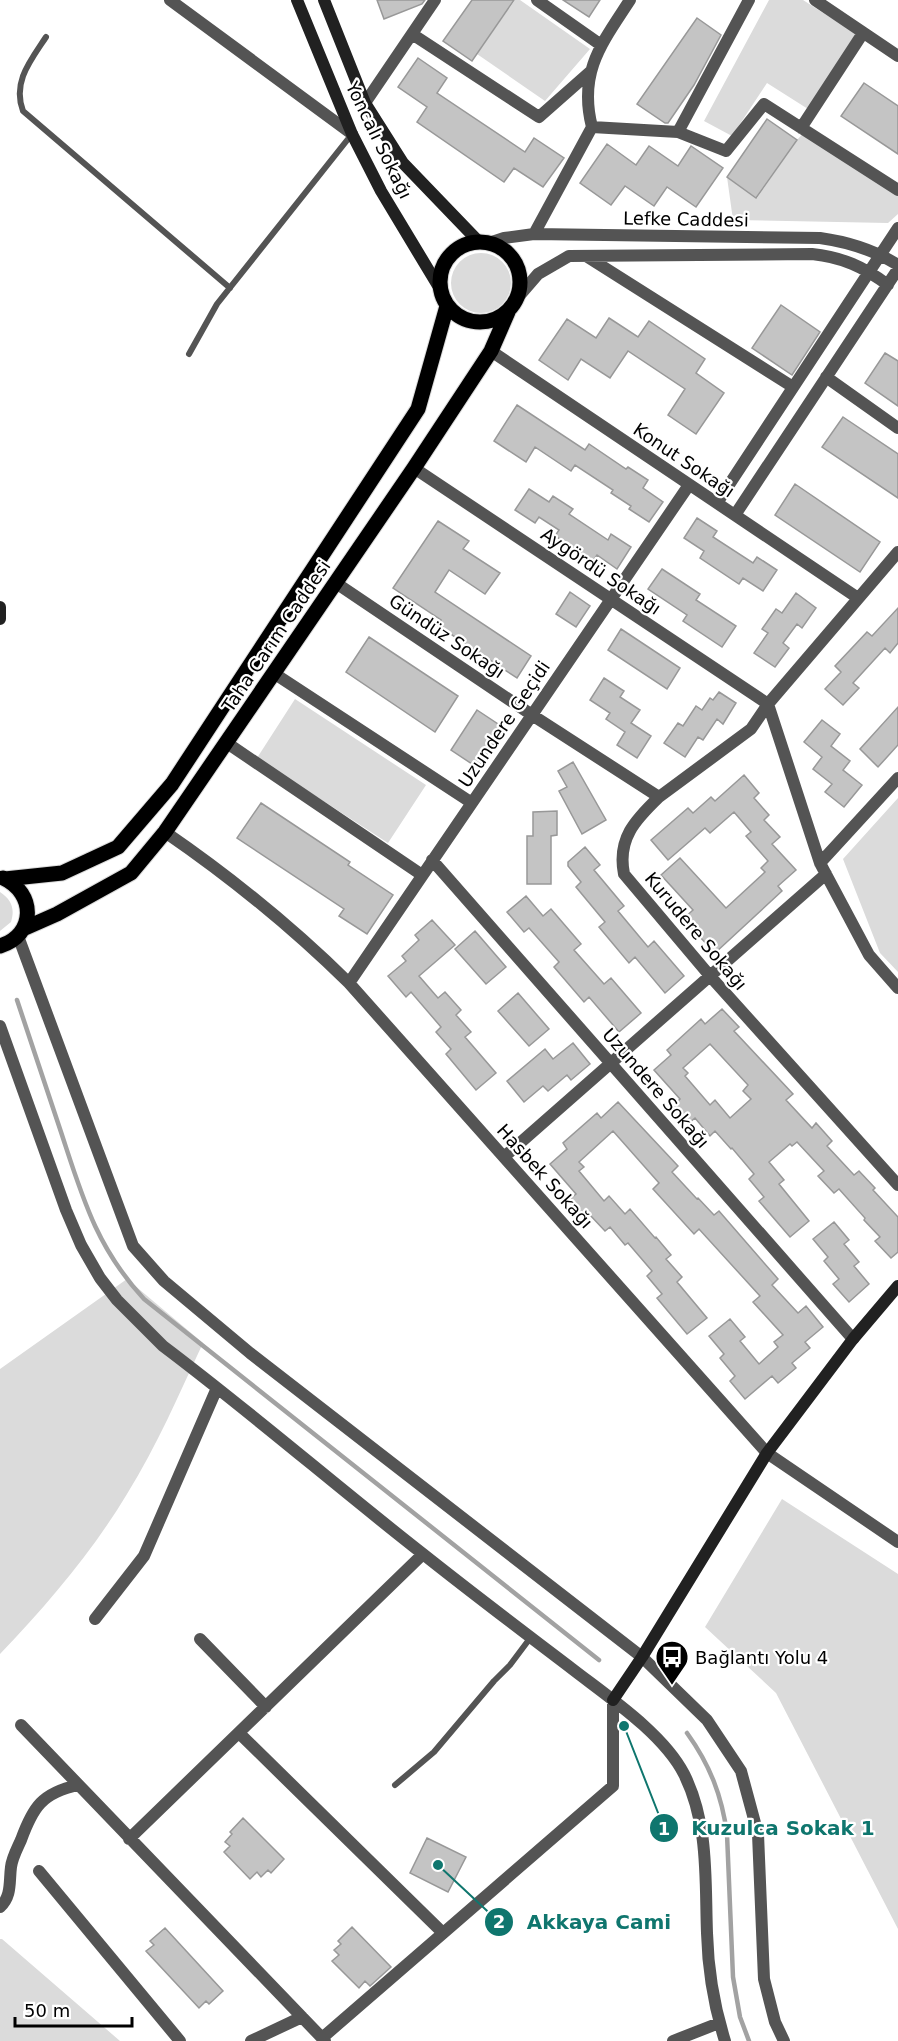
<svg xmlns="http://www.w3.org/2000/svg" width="898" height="2041" viewBox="0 0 898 2041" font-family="'DejaVu Sans',sans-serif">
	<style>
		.green { fill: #dbdbdb }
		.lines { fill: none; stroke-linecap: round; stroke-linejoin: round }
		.stream { stroke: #a2a2a2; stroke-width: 4.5 }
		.building { fill: #c4c4c4; stroke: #989898; stroke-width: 1.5; fill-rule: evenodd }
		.primary-casing { stroke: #dbdbdb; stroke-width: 17 }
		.lane { stroke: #545454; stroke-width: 6 }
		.street { stroke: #545454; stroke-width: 12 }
		.secondary { stroke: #212121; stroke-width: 12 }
		.primary { stroke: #000; stroke-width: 15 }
		.labels { text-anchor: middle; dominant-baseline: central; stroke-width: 4.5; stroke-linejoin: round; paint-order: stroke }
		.street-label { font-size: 18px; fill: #000; stroke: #fff }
		.poi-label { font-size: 18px; fill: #000; stroke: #fff; text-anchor: start }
		.leader { fill: none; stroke: #0f766e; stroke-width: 2 }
		.callout-dot { fill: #0f766e; stroke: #fff; stroke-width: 2 }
		.mark-label { font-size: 18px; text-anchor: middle; font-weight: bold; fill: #fff }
		.callout-label { font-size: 20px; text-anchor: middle; font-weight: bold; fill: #0f766e; stroke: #fff; stroke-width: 4.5; stroke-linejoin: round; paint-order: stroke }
	</style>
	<rect width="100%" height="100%" fill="#fff"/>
	<path class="green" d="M515,0H520L590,49L545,101L477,54Z
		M769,0H803L856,34L808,109L767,83L732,136L704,121Z
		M807,129L898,194V214L888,223L733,220L727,177L757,198L797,140Z
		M451 283a30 30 0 1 1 60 0a30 30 0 1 1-60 0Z
		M295,699L426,785L388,843L257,758Z
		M898,798V972L880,953L843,859Z
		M0,892C12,900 15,909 11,922L0,931Z
		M127,1279L203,1343C179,1394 157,1446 127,1494C92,1552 48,1604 0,1654V1369Z
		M782,1499L898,1574V1929L776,1693L705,1627Z
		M0,1939H2L120,2041H0Z"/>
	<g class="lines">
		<path class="stream" d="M17,1000C32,1044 46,1088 61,1132C82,1196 96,1247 144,1299L599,1660
			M687,1733C710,1765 722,1796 727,1834L733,1977L740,2017L749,2041"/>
	</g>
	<path class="building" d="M377,0H425L422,4L384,19Z
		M472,0H514L472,61L443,41Z
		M563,0H600L589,17Z
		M697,18L721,35L694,85L668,123H665L637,104Z
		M418,58L447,78L437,93L525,152L534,138L564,158L543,187L514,168L504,182L417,122L427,107L398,87Z
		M864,83L898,106V154L841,116Z
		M767,119L797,140L756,198L727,177Z
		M607,144L636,165L649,146L678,166L691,146L723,168L696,207L667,187L654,206L625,186L611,205L580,183Z
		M781,305L820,332L792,375L752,348Z
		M609,318L638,337L649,321L705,359L696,373L724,393L696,434L668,415L685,389L628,351L610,378L581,359L568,380L539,360L567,319L596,338Z
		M885,353L898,361V406L865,383Z
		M517,405L585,450L589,444L626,469L628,467L648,480L643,488L663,502L649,522L629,509L631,506L611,493L613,490L575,465L571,471L535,447L526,462L494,441Z
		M843,417L898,454V498L822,447Z
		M795,484L880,542L860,572L775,515Z
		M529,489L549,502L553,496L573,509L569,514L608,540L611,534L631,547L617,569L597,555L593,561L555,536L559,530L539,517L535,523L515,510Z
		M697,518L717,531L713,537L753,563L757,557L777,570L763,591L743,578L739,584L700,558L704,551L684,538Z
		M438,521L469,541L463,549L500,573L485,594L449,570L435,592L531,656L517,678L437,625L441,620L393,588Z
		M662,569L700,594L696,600L736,626L722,647L683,621L687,615L648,589Z
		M570,592L590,606L576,627L556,614Z
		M796,593L816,608L802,628L797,624L783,643L789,648L775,667L754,653L768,633L762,629L776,609L782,613Z
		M898,608V643L890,653L885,648L853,683L859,688L843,705L825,689L841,672L835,666L867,632L872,636Z
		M621,629L680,668L667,689L608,650Z
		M369,637L458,696L435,732L346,672Z
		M604,678L624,691L620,697L640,710L631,723L651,736L637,758L617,745L625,732L606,719L610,713L590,700Z
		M719,692L736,703L723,724L717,719L703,740L698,737L685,757L664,743L678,723L683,726L696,706L702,710L710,698L713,700Z
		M898,707V745L878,767L860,749Z
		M477,710L504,728L478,768L451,750Z
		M822,720L840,734L831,746L850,761L843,770L862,785L844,807L825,792L832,784L813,769L822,757L804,742Z
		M573,762L606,820L582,834L559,791L567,787L558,771Z
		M744,775L759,793L754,798L769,815L764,820L780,837L772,844L796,870L778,886L782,891L715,953L683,919L693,910L661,875L680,858L726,908L765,872L761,868L768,861L746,836L751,832L734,812L710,833L705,828L668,860L651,840L688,808L693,813L711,797L715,801Z
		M261,803L350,862L348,865L393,895L367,934L339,916L344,909L237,838Z
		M557,811V835L551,836V884H527V836H533V812Z
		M585,847L600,865L594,870L624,906L618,911L648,947L654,941L684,976L665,993L635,957L629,963L599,927L605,922L576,887L581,882L568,866V862Z
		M526,896L543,916L551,909L581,944L574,950L604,984L611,978L641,1013L619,1032L589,997L584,1002L554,967L559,962L529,928L524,932L507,912Z
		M432,920L455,945L419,976L438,998L445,992L461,1010L456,1015L471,1032L465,1037L496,1073L476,1090L446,1054L451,1049L436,1032L441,1027L411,992L406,997L388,976L406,961L402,956L419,940L415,935Z
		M475,931L506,967L486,984L455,949Z
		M518,993L549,1029L529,1046L498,1011Z
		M722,1009L739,1027L734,1031L793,1094L786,1100L812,1128L816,1123L832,1141L827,1146L854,1175L859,1171L875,1188L873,1190L898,1217V1252L891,1258L875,1241L880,1237L864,1220L865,1218L839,1189L834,1193L818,1176L824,1171L797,1142L792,1146L790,1144L769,1162L784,1180L779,1184L809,1221L790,1237L759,1201L764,1197L749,1179L754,1174L732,1148L731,1149L715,1131L710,1136L695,1118L689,1123L674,1105L680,1099L654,1070L671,1055L667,1050L701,1019L705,1024ZM710,1044L748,1085L743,1091L751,1099L730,1118L715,1100L710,1105L685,1076L688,1073L683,1068Z
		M573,1043L590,1064L571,1080L567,1075L548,1091L543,1086L524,1102L507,1081L545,1049L553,1059Z
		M618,1102L678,1166L672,1172L697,1199L698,1198L714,1215L719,1211L778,1279L772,1285L798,1313L806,1306L823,1327L805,1342L810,1348L792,1363L796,1368L778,1383L772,1376L745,1399L730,1381L735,1376L720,1358L724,1354L709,1336L730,1319L745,1337L740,1341L759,1364L778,1347L774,1342L783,1335L753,1302L760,1296L699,1229L694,1234L653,1189L659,1183L613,1131L579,1162L584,1167L579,1171L604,1201L609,1196L625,1214L630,1209L655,1238L656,1237L671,1255L666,1259L682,1277L677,1282L707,1318L687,1334L657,1298L662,1294L647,1276L652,1271L628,1243L625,1245L610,1227L605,1231L589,1214L584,1218L568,1201L576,1194L550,1164L567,1149L563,1143L597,1113L601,1118Z
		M834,1222L849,1240L844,1244L859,1262L854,1266L869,1284L849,1302L833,1284L839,1279L824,1261L828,1257L813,1239Z
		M243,1818L284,1859L271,1873L268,1870L261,1877L257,1872L250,1879L224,1852L230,1846L225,1842L232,1834L230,1832Z
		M427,1838L466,1857L448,1892L410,1873Z
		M352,1927L391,1967L370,1986L365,1981L359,1988L332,1961L339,1955L334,1950L341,1944L338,1941Z
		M165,1928L223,1991L209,2004L206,2001L199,2008L146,1951L154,1945L150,1941Z"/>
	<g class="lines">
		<g class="primary-casing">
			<path id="primary" d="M440 282a40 40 0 1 1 80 0a40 40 0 1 1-80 0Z
				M5,879L62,873L118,847L172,784L418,409L447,306
				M23,929L57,914L131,873L165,832L414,468L491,351L508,312
				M0,946C36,935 36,893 3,878"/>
		</g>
		<path class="lane" d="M46,37C31,60 12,82 23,111L230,288
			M189,354L217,304L352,134
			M395,1785L434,1752L494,1681L510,1665L531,1637"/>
		<path class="street" d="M170,0L352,134
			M537,0L601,45
			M815,0L898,56
			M412,34L539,117L590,72
			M365,103L435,0
			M592,127C578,72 602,43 630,0
			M801,128L863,33
			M678,132L749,0
			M534,234L592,127L678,132L726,151L764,104L898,190
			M489,243L504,238L534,234L820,238C849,242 874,250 898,265
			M586,256L793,387
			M519,296L538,274L569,256L812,254C842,257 864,267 888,285
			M491,351L858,598
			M826,377L898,428
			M414,468L768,704
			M717,503L898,228
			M735,515L898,269
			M898,552L768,704L751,729L659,797C635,820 617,839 624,874L710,976L898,1185
			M336,583L532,715L659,797
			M275,674L472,803
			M768,704L820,863L869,955L898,988
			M227,743L422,875
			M165,832C232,878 290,925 349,983L767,1453L898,1542
			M432,860L853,1339
			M820,863L898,778
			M18,936L133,1246L164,1281L250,1353L642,1657L707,1720L741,1771L758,1834L764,1979L775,2022L784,2041
			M349,983L689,485
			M0,1026L66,1210L81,1245L100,1278L117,1300L163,1346C252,1413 336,1486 423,1554C472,1593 521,1630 571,1668C607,1696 663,1733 684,1774C709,1824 705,1880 707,1933C708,1970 714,2006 725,2041
			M504,1157L826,874
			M95,1619L144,1556L217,1388
			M200,1639L266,1707
			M21,1725L325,2041
			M239,1733L443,1933
			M129,1839L423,1554
			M39,1871L180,2041
			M0,1907C12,1896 9,1882 11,1867C12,1858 17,1849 21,1840C33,1807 42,1793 78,1785
			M322,2038L613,1786V1700
			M251,2041L302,2017
			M673,2041L719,2023"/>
		<path class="secondary" d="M297,0L352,134L381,191L440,289
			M324,0L365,103L403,163L479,242
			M0,607V619
			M613,1700L642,1657L767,1453L853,1339L898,1286"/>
		<use href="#primary" class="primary"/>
	</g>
	<defs>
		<g id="bus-pin" transform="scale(1.725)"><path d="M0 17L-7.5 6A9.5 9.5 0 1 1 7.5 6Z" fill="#000" stroke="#fff"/><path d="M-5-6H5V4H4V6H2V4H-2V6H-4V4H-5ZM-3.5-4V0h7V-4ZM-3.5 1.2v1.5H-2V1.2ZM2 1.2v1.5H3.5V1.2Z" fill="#fff"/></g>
	</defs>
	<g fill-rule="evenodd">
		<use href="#bus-pin" x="672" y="1657"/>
	</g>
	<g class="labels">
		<g class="street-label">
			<text transform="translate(379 140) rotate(64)">Yoncalı Sokağı</text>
			<text transform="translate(686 219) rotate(1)">Lefke Caddesi</text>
			<text transform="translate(684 460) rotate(34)">Konut Sokağı</text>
			<text transform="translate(601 571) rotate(34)">Aygördü Sokağı</text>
			<text transform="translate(276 636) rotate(-56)">Taha Carım Caddesi</text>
			<text transform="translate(447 636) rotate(34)">Gündüz Sokağı</text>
			<text transform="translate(504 724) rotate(-56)">Uzundere Geçidi</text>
			<text transform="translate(696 931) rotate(50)">Kurudere Sokağı</text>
			<text transform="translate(656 1088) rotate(49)">Uzundere Sokağı</text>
			<text transform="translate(545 1176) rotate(48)">Hasbek Sokağı</text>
		</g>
		<g class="poi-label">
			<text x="695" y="1657">Bağlantı Yolu 4</text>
		</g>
	</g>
	<path class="leader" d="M624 1726L664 1828M438 1865L499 1922"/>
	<g class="callout-dot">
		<circle cx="624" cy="1726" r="6"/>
		<circle cx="438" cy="1865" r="6"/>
		<circle cx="664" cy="1828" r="15"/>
		<circle cx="499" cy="1922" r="15"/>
	</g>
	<g class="mark-label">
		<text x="664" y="1835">1</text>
		<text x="499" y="1928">2</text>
	</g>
	<g class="callout-label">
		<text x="783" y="1835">Kuzulca Sokak 1</text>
		<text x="599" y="1929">Akkaya Cami</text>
	</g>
	<path d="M15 2017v9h117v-9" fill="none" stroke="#000000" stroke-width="3"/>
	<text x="24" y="2017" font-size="18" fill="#000000" stroke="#ffffff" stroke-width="4.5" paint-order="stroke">50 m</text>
</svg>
